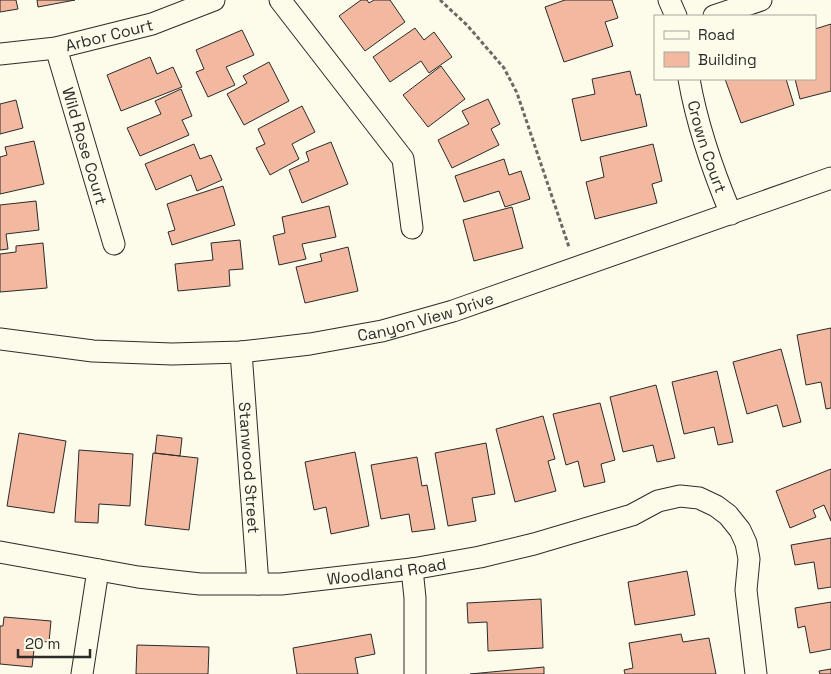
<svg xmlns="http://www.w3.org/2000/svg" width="831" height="674" viewBox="0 0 831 674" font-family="'Space Grotesk',sans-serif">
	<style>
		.building { fill: #f2b8a0; stroke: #2b2b2b }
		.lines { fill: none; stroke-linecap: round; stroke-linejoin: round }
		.street-casing { stroke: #2b2b2b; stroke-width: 23 }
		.path { stroke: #6a6964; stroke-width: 3; stroke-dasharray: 4 2.5; stroke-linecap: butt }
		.street { stroke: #fdfbea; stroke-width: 21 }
		.labels { text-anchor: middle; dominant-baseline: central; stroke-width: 4; stroke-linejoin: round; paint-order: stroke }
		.street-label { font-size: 16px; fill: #2b2b2b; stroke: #fdfbea }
	</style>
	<rect width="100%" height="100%" fill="#fdfbea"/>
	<path class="building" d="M0,0H16L18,9L0,12Z
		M37,0H75L38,7Z
		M361,0H367L369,3L374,0H390L405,22L365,51L339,16Z
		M565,0H612L618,18L605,22L613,46L564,62L545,7Z
		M831,24V91L800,99L795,79H815V29Z
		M415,28L424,40L434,32L452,57L429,73L421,61L390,82L373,57Z
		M242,30L254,55L226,67L235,85L208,97L196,72L204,69L196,50Z
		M150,57L157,74L173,67L182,87L121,111L107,75Z
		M269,62L289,101L244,125L227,94L247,83L243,76Z
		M441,66L465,99L428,127L403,95Z
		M630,71L636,95L640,94L647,126L581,141L572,99L595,94L592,79Z
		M725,79H786L794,105L741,123Z
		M181,89L192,116L182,120L189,135L140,156L127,128L161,114L155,101Z
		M488,99L500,124L491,129L499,145L452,168L438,140L469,124L462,111Z
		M16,100L23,128L0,134V104Z
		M302,106L315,132L292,144L299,159L270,175L256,148L265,144L258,129Z
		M34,141L44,184L0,194V157L7,155L5,147Z
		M331,142L348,184L302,203L289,170L309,161L306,152Z
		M194,144L200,159L211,155L222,180L197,191L191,175L156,190L145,164Z
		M653,144L662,181L652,184L657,203L595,219L586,182L604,177L600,157Z
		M504,159L509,175L521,171L530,199L505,207L499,191L464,202L455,176Z
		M223,186L235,225L172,245L168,232L175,230L167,204Z
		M36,201L39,230L6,234L8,249L0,250V205Z
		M329,206L336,237L302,244L306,259L279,265L273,236L285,233L282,217Z
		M512,207L523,248L474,261L463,220Z
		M240,240L243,269L229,270L230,286L178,291L175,264L213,260L211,243Z
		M43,243L47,288L0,292V254L16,252V246Z
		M348,247L358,291L305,303L296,267L322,261L320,254Z
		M831,328V408L826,409L821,382L806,385L797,335Z
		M781,349L801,422L783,427L777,405L747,414L733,362Z
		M717,371L733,442L718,445L714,427L684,434L672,382Z
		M656,385L675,458L657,462L653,445L623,452L610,397Z
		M600,403L615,460L601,464L605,482L584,487L578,461L566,465L553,414Z
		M543,416L555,459L548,461L556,491L515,502L496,429Z
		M19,433L66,441L54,513L7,506Z
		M157,435L182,438L180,456L155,453Z
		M486,443L495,494L472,498L476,521L448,526L435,453Z
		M79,450L133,454L130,506L99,504L98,523L75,522Z
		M355,452L369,526L331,534L326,507L314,510L305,462Z
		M153,453L198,458L189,530L145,525Z
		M417,457L422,486L427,485L435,529L412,532L409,514L381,519L371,465Z
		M831,469V521L824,505L813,510L816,517L790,528L776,491Z
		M831,538V587L818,589L814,562L795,565L791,545Z
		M687,571L695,615L635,625L628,582Z
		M541,599L543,648L488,651L487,622L468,623L467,603Z
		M831,602V649L810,653L805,626L798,628L795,608Z
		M4,617L51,621L49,642L35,641L32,667L0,664V626H3Z
		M371,634L375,654L355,658L358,674H297L293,648Z
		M681,634L683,642L709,638L716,674H625L624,670L633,668L629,643Z
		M137,645L209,647L208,674H136Z
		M544,667V674H470Z
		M831,669V674H820L819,671Z"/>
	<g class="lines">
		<g class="street-casing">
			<g id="street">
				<path d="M280,0L403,159L412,228"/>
				<path d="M669,0L676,16"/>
				<path d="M714,16L761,0"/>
				<path id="s1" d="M56,48L114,244"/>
				<path id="s2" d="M0,54L56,48L152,24L214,0"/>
				<path id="s3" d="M689,79C697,125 713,171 731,214"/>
				<path id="s4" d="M0,339L93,351L172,354L241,352L310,344L382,331L453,311L831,178"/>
				<path id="s5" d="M241,352L258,584"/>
				<path id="s6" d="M0,552L138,577L200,584H281L412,569L480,557L534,544L632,515L658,501L680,496L699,498L716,506L728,515L740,530L746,543L749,559L746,590L756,674"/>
				<path d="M412,569L415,598V674"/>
				<path d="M82,674L98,570"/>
			</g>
		</g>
		<path class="path" d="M440,0L467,25L504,68L517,93L569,247"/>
		<use href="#street" class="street"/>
	</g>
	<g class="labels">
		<g class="street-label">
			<text stroke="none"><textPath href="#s2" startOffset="111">Arbor Court</textPath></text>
			<text stroke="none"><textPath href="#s1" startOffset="102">Wild Rose Court</textPath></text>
			<text stroke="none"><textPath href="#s3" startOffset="70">Crown Court</textPath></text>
			<text stroke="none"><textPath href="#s4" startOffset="430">Canyon View Drive</textPath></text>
			<text stroke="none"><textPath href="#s5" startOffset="116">Stanwood Street</textPath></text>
			<text stroke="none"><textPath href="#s6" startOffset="390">Woodland Road</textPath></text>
		</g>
	</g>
	<rect x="654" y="15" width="162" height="65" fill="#fdfbea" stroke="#a9a89e"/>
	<rect x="664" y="31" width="25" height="8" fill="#fdfbea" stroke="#a9a89e"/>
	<text x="698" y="40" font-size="15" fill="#2b2b2b">Road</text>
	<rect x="664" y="52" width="25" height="15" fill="#f2b8a0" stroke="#a9a89e"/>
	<text x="698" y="65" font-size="15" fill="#2b2b2b">Building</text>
	<path d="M18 649v8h72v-8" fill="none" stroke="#2b2b2b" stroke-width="2.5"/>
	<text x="25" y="649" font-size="15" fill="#2b2b2b" stroke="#fdfbea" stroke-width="4" paint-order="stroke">20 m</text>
</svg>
